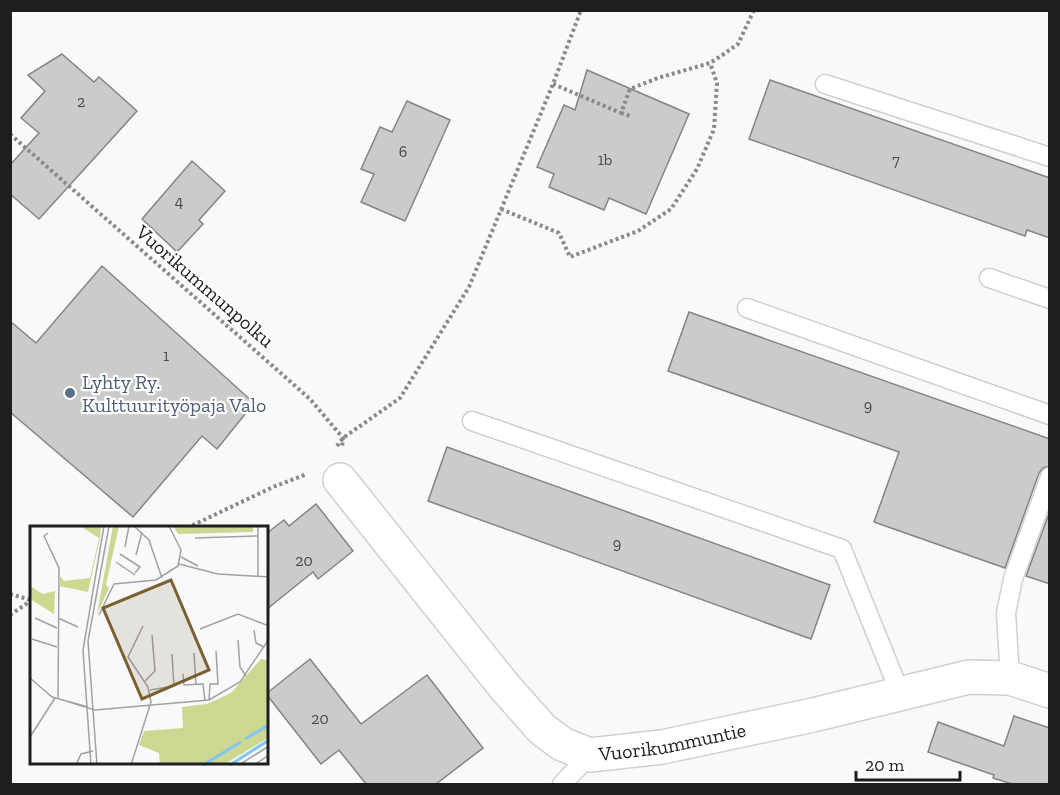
<svg xmlns="http://www.w3.org/2000/svg" width="1060" height="795" viewBox="0 0 1060 795" font-family="'Zilla Slab',serif">
	<style>
		.building { fill: #cdcbca; stroke: #868482; stroke-width: 1.5 }
		.lines { fill: none; stroke-linecap: round; stroke-linejoin: round }
		.lane-casing { stroke: #ced0d2; stroke-width: 21 }
		.street-casing { stroke: #ced0d2; stroke-width: 36 }
		.path { stroke: #88898b; stroke-width: 4; stroke-dasharray: 3 3; stroke-linecap: butt }
		.lane { stroke: #fff; stroke-width: 18 }
		.street { stroke: #fff; stroke-width: 33 }
		.service-dot { fill: #5c6f8a; stroke: #fff; stroke-width: 2 }
		.labels { text-anchor: middle; dominant-baseline: central; stroke-width: 4.5; stroke-linejoin: round; paint-order: stroke }
		.number-label { font-size: 16px; fill: #49494a }
		.street-label { font-size: 20px; fill: #1d1e1f; stroke: #fff }
		.service-label { font-size: 20px; fill: #4e5e75; stroke: #fff; text-anchor: start }
		.inset-river { fill: none; stroke: #81c5f7; stroke-width: 3 }
		.inset-road { fill: none; stroke: #a0a1a3; stroke-width: 1.5 }
		.view { fill: #7a5f31; fill-opacity: 0.15; stroke: #7a5f31; stroke-width: 3 }
		.inset-edge { fill: none; stroke: #1d1e1f; stroke-width: 3 }
	</style>
	<rect width="100%" height="100%" fill="#f7f9fb"/>
	<path class="building" d="M62,54L94,82L99,77L137,111L39,219L10,194V165L39,133L21,118L45,91L28,75Z
		M587,70L689,114L646,214L609,198L604,210L549,187L554,174L537,167L564,105L575,110Z
		M770,80L1050,178V238L1027,230L1025,236L749,139Z
		M407,101L450,120L405,221L361,202L374,174L361,169L380,127L392,132Z
		M192,161L225,191L199,220L203,224L177,252L142,219Z
		M102,266L254,403L217,449L202,436L133,517L10,412V321L36,343Z
		M689,312L1050,439V466L1043,468L1039,473L1005,568L874,522L899,452L668,371Z
		M447,447L830,585L811,639L428,501Z
		M316,504L353,551L318,579L313,572L267,609V533L284,520L289,526Z
		M1050,511V584L1026,576Z
		M310,659L361,724L427,675L483,748L436,784H366L339,750L321,764L267,695V693Z
		M1014,716L1050,728V784H1012L993,778L994,775L928,752L938,722L1004,746Z"/>
	<g class="lines">
		<g class="lane-casing">
			<path id="lane" d="M825,84L1050,157
				M989,278L1050,299
				M747,308L1050,415
				M472,421L842,549L900,693
				M1010,678L1006,613L1013,579L1050,477
				M562,784L590,755"/>
		</g>
		<g class="street-casing">
			<g id="street">
				<path id="s1" d="M340,480L504,686L542,729L562,744L590,755L662,747L813,715L969,677L1010,678L1050,691"/>
			</g>
		</g>
		<path class="path" d="M553,84L621,113L630,89L658,78L710,63L724,54L738,44L754,10
			M621,113L630,116
			M10,134L310,399L343,438L342,447
			M501,209L559,233L570,257L638,231L671,209L697,169L714,129L717,83L710,63
			M337,446L343,438L400,398L469,287L553,84L581,10
			M187,528L273,487L307,474
			M10,594L31,600
			M10,615L32,600"/>
		<use href="#lane" class="lane"/>
		<use href="#street" class="street"/>
	</g>
	<circle class="service-dot" cx="70" cy="393" r="6"/>
	<g class="labels">
		<g class="number-label">
			<text x="81" y="101">2</text>
			<text x="403" y="151">6</text>
			<text x="605" y="159">1b</text>
			<text x="896" y="160">7</text>
			<text x="179" y="201">4</text>
			<text x="166" y="355">1</text>
			<text x="868" y="405">9</text>
			<text x="617" y="543">9</text>
			<text x="304" y="560">20</text>
			<text x="320" y="718">20</text>
		</g>
		<g class="street-label">
			<text transform="translate(205 286) rotate(41)">Vuorikummunpolku</text>
			<text stroke="none"><textPath href="#s1" startOffset="459">Vuorikummuntie</textPath></text>
		</g>
		<g class="service-label">
			<text x="82" y="382">Lyhty Ry.<tspan x="82" dy="23">Kulttuurityöpaja Valo</tspan></text>
		</g>
	</g>
	<g transform="translate(30 526)">
		<rect width="238" height="238" fill="#f7f9fb"/>
		<path d="M50,0H71L70,12L58,66L30,60V50L34,55L60,52L69,12ZM83,0H89L76,59L79,62L67,88ZM143,0H223V6L148,8ZM0,60L13,68L25,65L24,88L0,73ZM231,133L238,134V212L195,238L130,239L129,227L109,219L114,205L153,202L152,181L177,178L201,167Z" fill="#ccd790"/>
		<path class="inset-river" d="M215,213L239,199M173,239L211,216M200,239L239,214"/>
		<path class="inset-road" d="M104,0L119,14L132,52M18,7L14,10L29,42L28,173M165,12L227,10M95,21L99,0M90,28L110,41L105,47M106,29L112,6M151,31L168,40M86,36L105,49M149,38L188,48L239,51M228,51V0M69,89L84,58L126,54L148,40L151,24L139,0M5,92L27,102M28,92L48,101M170,103L208,88L239,100M224,104L226,117L234,121M2,113L27,121M208,114L210,141L216,150M164,127L166,159M153,148L154,159L173,158L175,175M0,152L22,171L58,181M115,155L125,145L122,109M120,164L144,160L142,128M179,174L180,158H188L186,125M39,176L65,184L179,174L210,156L239,113M0,211L25,172M46,239L51,228L63,225M61,239L53,124L74,0M67,239L58,115L79,0M101,239L121,176L118,161L98,131L113,100M209,239L239,220M224,239L239,229"/>
		<path class="view" d="M141,54L179,144L112,173L73,82Z"/>
		<rect width="238" height="238" class="inset-edge"/>
	</g>
	<rect width="1060" height="795" fill="none" stroke="#1d1e1f" stroke-width="24"/>
	<path d="M856 771v9h104v-9" fill="none" stroke="#1d1e1f" stroke-width="3"/>
	<text x="865" y="771" font-size="18" fill="#1d1e1f" stroke="#ffffff" stroke-width="4.5" paint-order="stroke">20 m</text>
</svg>
